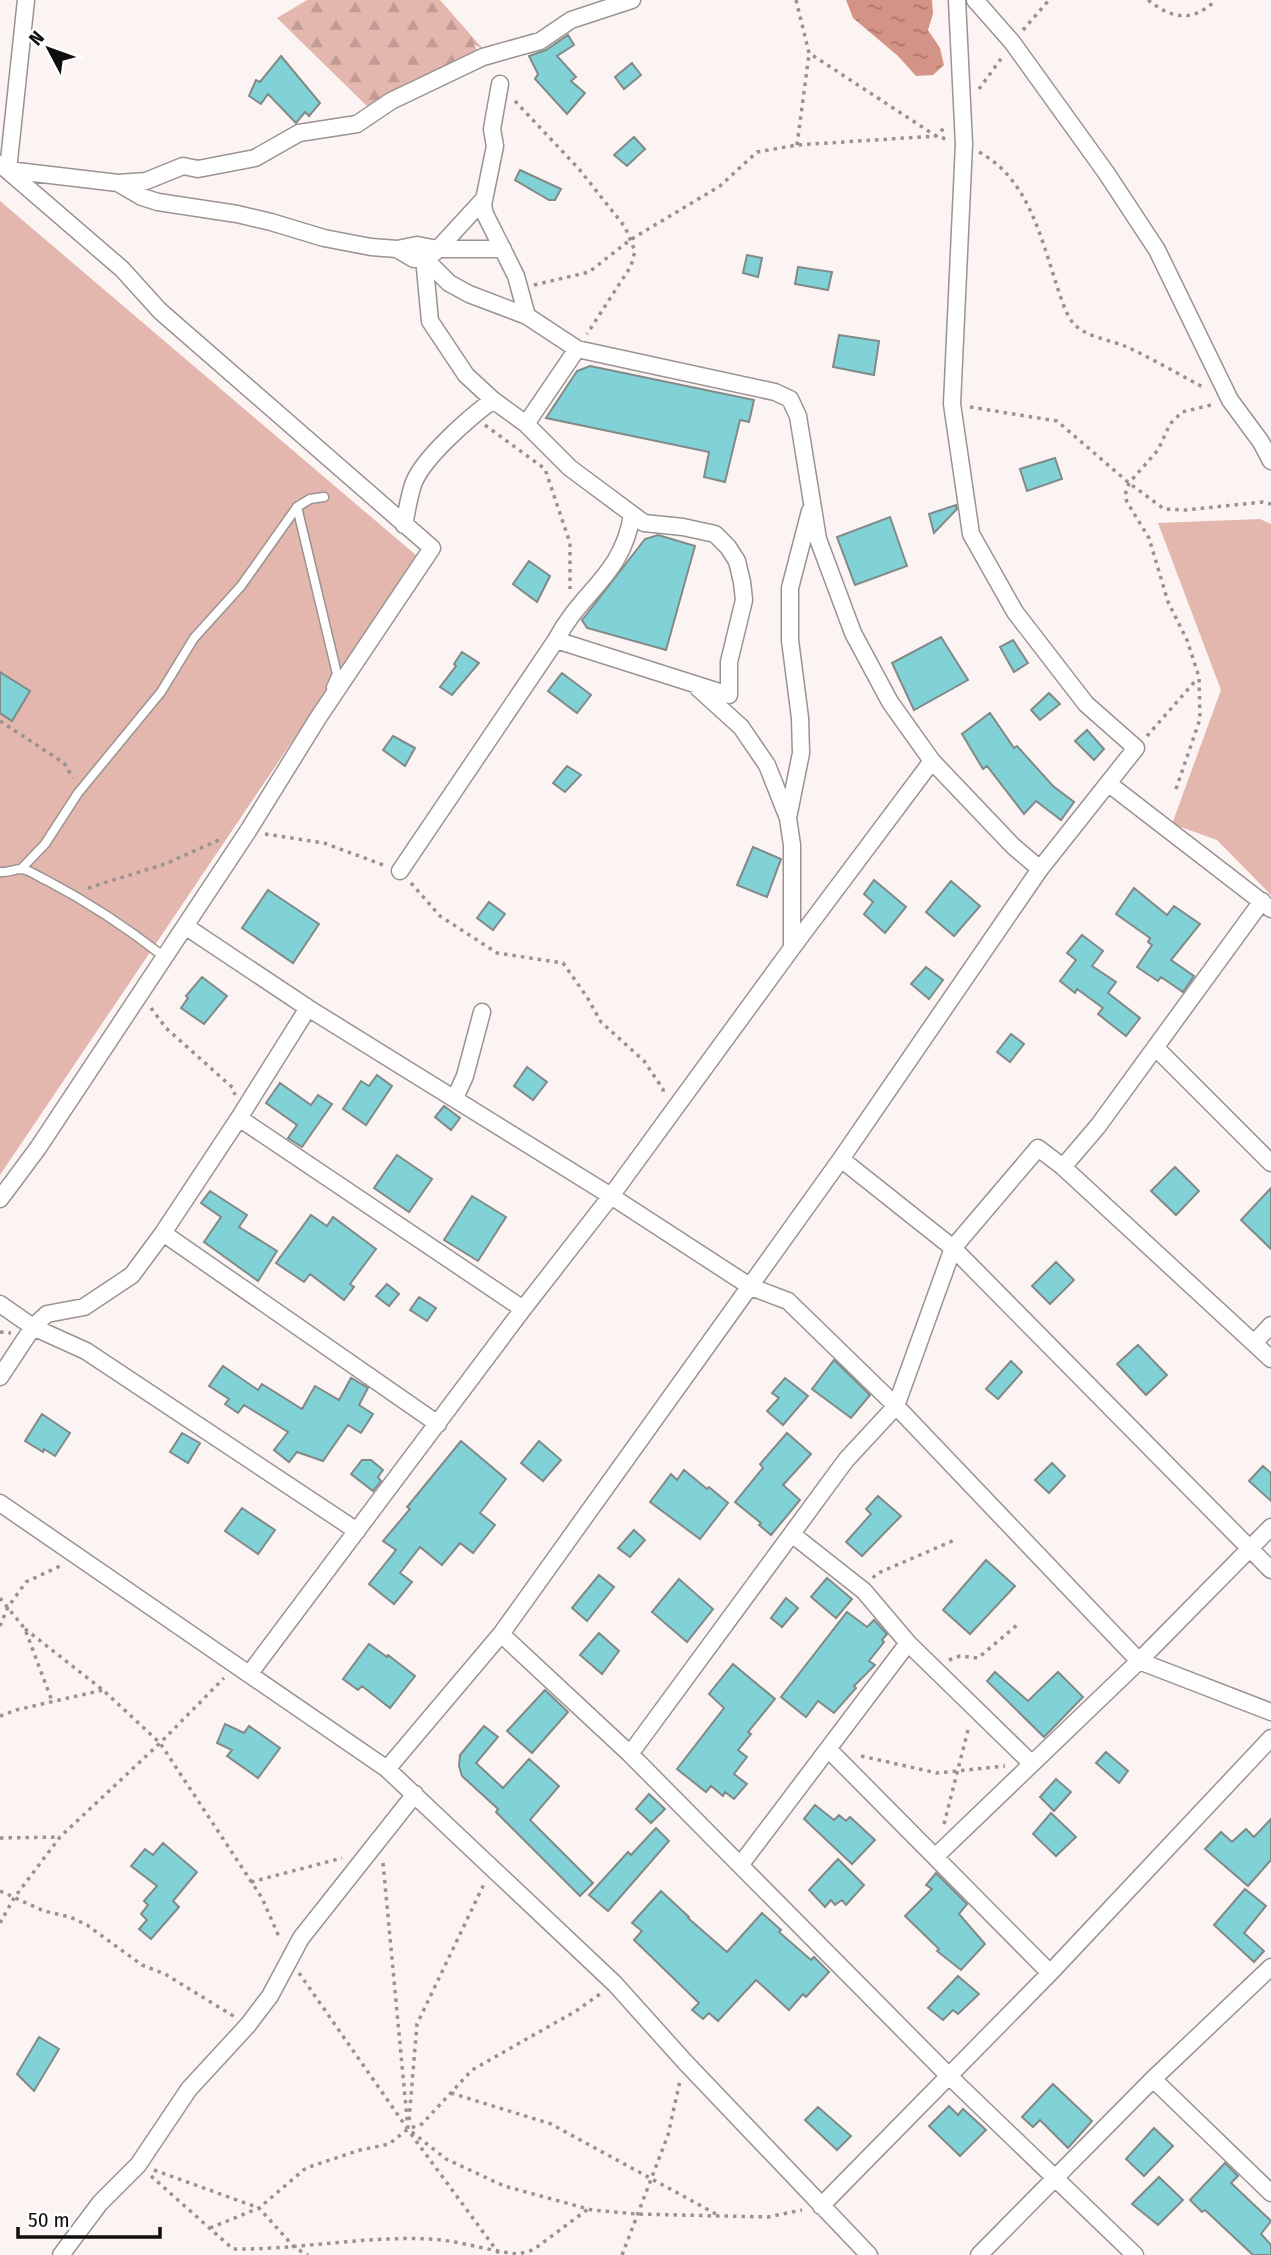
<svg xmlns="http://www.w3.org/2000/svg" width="1271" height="2255" viewBox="0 0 1271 2255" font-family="'Fira Sans Condensed',sans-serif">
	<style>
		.green { fill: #e3b6ae }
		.forest { fill: url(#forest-firs) }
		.water { fill: url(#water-ripples) }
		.building { fill: #80d2d7; stroke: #818989; stroke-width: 2 }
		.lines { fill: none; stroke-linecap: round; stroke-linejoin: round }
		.service-casing { stroke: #9a9391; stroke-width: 11 }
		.minor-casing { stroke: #9a9391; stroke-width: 19 }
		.path { stroke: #989291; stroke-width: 3.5; stroke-dasharray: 3.5 5; stroke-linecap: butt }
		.service { stroke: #fff; stroke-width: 8 }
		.minor { stroke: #fff; stroke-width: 16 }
	</style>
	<defs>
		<pattern id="forest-firs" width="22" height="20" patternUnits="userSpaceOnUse" patternTransform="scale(1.75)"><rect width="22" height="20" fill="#e3b6ae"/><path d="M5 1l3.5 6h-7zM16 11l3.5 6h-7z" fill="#c29b94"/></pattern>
		<pattern id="water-ripples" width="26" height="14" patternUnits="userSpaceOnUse" patternTransform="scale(1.75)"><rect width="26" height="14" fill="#d49387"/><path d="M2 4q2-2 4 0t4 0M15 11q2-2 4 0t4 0" fill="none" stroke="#ab766d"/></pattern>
	</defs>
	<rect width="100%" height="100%" fill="#fcf4f3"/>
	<path class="green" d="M0,201L417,556L0,1175Z
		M1260,519L1271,524V895L1217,840L1172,824L1221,690L1158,523Z"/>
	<path class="forest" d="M307,0H440L484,50L473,44L483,57L373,112L277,18Z"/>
	<path class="water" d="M846,0H932L933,14L928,30L940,48L944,65L933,75L916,76L898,56L853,18Z"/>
	<path class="building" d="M568,35L574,45L557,56L576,77L571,81L585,93L567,114L535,79L538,74L529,56L546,50Z
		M281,56L320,103L309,116L305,112L296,123L268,94L261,104L249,96L256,80L260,82Z
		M632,63L641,75L624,89L615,77Z
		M634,137L645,149L627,166L614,155Z
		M520,170L561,189L555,200H549L515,180Z
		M747,255L762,258L758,277L743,273Z
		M798,267L832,272L828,290L795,284Z
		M839,335L879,341L874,375L833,367Z
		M590,366L754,400L749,422L740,420L725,482L704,477L709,452L546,418L577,371Z
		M1055,458L1062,479L1027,491L1020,469Z
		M956,505L957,509L934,533L929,514Z
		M890,517L907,566L855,585L837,537Z
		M658,535L695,546L666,650L587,628L582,620L586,615L645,539Z
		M529,561L550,576L537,602L513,584Z
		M941,637L968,680L914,710L892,663Z
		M1013,640L1028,663L1014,672L1000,647Z
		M462,652L479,663L452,695L440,687L456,666L454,664Z
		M0,672L30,691L12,721L0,713Z
		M562,673L591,695L577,713L548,691Z
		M1049,693L1060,704L1040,720L1031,710Z
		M990,713L1014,748L1017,746L1053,786L1074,802L1061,820L1036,801L1024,814L987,766L983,769L962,734Z
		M1087,730L1104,749L1094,760L1075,741Z
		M393,736L415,748L405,766L383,750Z
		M567,766L581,775L565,792L553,783Z
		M753,847L781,859L767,897L737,885Z
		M874,880L906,907L885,933L864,914L873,902L864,894Z
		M951,881L980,906L954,936L926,912Z
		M1134,888L1167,915L1174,906L1200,924L1171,960L1194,976L1183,992L1161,977L1158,981L1137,967L1152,945L1148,942L1150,938L1116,914Z
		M268,890L319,924L293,963L242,928Z
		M489,902L505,914L493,930L477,918Z
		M1082,935L1103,951L1092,966L1116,982L1108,993L1140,1018L1126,1036L1098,1014L1103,1008L1077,989L1075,993L1060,981L1076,960L1067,953Z
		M926,967L943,980L929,999L911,984Z
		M202,977L227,996L204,1024L181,1008L188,998L186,996Z
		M1011,1034L1024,1044L1010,1062L997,1052Z
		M527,1067L547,1082L533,1100L514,1086Z
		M377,1075L392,1086L366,1125L343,1109L361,1081L369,1086Z
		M280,1083L311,1105L318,1095L332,1104L302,1147L288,1138L297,1125L266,1103Z
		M444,1106L460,1118L451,1130L435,1117Z
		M397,1155L432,1179L409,1212L374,1188Z
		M1175,1167L1199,1191L1176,1215L1151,1191Z
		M1271,1188V1249L1241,1220Z
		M210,1191L247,1215L239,1227L277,1251L258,1281L204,1242L221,1217L201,1203Z
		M472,1196L506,1217L478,1261L444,1240Z
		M311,1215L327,1226L333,1217L376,1249L350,1284L354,1287L344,1300L310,1274L304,1282L276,1263Z
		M1056,1262L1074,1280L1050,1304L1032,1286Z
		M387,1284L399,1294L389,1306L376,1296Z
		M419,1297L436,1308L427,1321L410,1310Z
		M1138,1345L1167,1375L1146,1395L1117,1364Z
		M834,1360L870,1395L851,1418L812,1389Z
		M1011,1361L1022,1372L998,1399L986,1389Z
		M223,1366L258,1390L262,1384L302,1409L315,1386L339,1400L351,1378L368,1388L359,1405L373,1414L361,1433L348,1425L323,1461L297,1452L289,1462L274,1450L288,1432L244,1405L238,1413L225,1404L229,1399L209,1386Z
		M785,1378L808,1396L783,1425L767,1411L779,1398L772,1393Z
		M42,1414L70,1433L55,1456L44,1449L43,1452L25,1441Z
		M182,1433L200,1443L188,1463L170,1452Z
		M787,1433L811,1454L783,1485L800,1500L771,1535L759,1525L761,1523L735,1502L763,1468L760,1464Z
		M461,1441L506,1479L480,1513L495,1525L473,1553L460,1543L442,1565L420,1547L400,1573L412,1582L394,1604L369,1584L396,1550L383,1541L410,1509L407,1507Z
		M539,1441L561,1460L543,1481L521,1463Z
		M362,1460H371L383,1470L378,1477L381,1481L373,1491L351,1474Z
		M1052,1463L1065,1476L1049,1493L1035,1480Z
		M1263,1466L1271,1473V1501L1249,1481Z
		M684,1470L707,1489L709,1487L728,1503L700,1539L650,1502L671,1474L677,1480Z
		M878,1496L901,1516L862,1556L846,1542L871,1514L866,1509Z
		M242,1508L275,1530L258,1554L225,1531Z
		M634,1530L645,1540L630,1557L618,1548Z
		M986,1560L1015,1586L970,1634L943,1610Z
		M599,1575L614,1587L587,1621L572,1608Z
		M827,1578L852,1599L836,1618L811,1597Z
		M679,1579L713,1609L687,1642L652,1612Z
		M786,1598L798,1608L782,1627L771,1618Z
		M847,1612L867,1627L874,1620L887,1634L882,1640L884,1642L869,1661L875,1665L854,1686L856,1688L834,1713L818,1701L806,1717L781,1697Z
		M599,1633L619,1651L602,1674L580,1655Z
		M369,1644L387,1657L388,1655L415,1676L390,1708L362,1686L358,1690L343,1679Z
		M733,1664L775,1699L748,1732L751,1734L738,1750L747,1757L734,1774L747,1784L734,1799L725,1792L723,1796L711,1786L706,1792L677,1769L724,1708L709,1694Z
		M995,1672L1028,1701L1058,1672L1083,1697L1044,1737L987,1681Z
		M545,1690L568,1712L532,1753L507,1731Z
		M225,1724L244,1733L249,1726L280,1748L258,1778L227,1756L232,1750L217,1743Z
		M484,1726L498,1737L476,1763L503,1788L529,1759L559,1786L530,1820L593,1883L580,1896L496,1812L498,1809L462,1776L459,1766L460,1755Z
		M1106,1752L1128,1771L1119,1783L1096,1763Z
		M1056,1779L1071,1792L1054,1811L1040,1797Z
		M649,1794L665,1809L651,1823L636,1809Z
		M815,1805L834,1820L839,1815L846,1821L850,1817L875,1840L852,1864L804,1819Z
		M1051,1813L1076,1837L1056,1856L1033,1834Z
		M1271,1819V1860L1248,1886L1205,1849L1221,1832L1232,1842L1246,1829L1254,1837Z
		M656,1828L669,1841L608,1911L589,1895L628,1852L631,1855Z
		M163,1843L197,1872L173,1901L179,1907L151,1939L139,1929L147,1920L141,1914L148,1905L144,1901L157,1886L131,1866L145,1849L153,1855Z
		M838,1859L864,1885L846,1905L842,1900L835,1905L831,1900L825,1907L809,1890Z
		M936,1873L967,1904L959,1914L985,1944L961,1970L937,1951L939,1949L905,1916L932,1889L926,1885Z
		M1245,1889L1266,1906L1244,1933L1264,1951L1254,1962L1214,1925Z
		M661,1891L689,1917L688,1918L727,1952L762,1913L781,1930L779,1932L811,1960L814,1957L829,1972L806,1997L803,1994L789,2010L756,1980L718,2021L709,2013L703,2019L692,2010L699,2003L634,1940L642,1931L632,1923Z
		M958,1976L979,1994L958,2014L953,2010L943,2020L928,2008Z
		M39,2037L59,2049L34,2091L17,2074Z
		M1053,2084L1092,2121L1068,2148L1040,2120L1033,2127L1022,2117Z
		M949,2106L958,2115L963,2109L986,2130L960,2156L929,2126Z
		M818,2107L851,2136L837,2150L805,2120Z
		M1154,2128L1173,2146L1144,2176L1126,2159Z
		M1225,2163L1238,2176L1231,2183L1271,2221L1261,2234L1271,2245V2255H1253L1205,2210L1202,2212L1190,2200Z
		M1159,2177L1183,2200L1158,2225L1132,2204Z"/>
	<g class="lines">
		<g class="service-casing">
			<path id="service" d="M297,507L337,674L331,687
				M21,869L45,844L78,793L161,692L194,638L241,586L297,507L310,499L324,497
				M0,872C8,873 14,869 21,869C28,869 39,877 46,880C88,902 126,927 163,956"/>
		</g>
		<g class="minor-casing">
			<path id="minor" d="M26,0L8,170L118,183L146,181L183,166L198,169L255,158L299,133L357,124L391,101L483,57L540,41L571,20L632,0
				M975,0L1012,42L1107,174L1157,250L1230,400L1261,442L1271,461
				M500,84L492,129L495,146L483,205L485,214L516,276L527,316
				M0,164L122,269L160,311L432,548L318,718L248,831L38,1148L0,1199
				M118,183L142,197L158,202L237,214L271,222L324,238L371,247L397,249L414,259L424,258L449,283L469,294L527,316L577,349L775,392L790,399L798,416L818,539L853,633L890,702L932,761L1013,846L1040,869
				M397,249L417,245L438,249L483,200
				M434,253L438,249H503
				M424,258L430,321L466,375L493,400L526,424L570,468L644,523L683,527L715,534L728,547L737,561L742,582L744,600L729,662V695L556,640
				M526,424L577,349
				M404,525C407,511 409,495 414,482C425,456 470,417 493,400
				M698,688L741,727L767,765L788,818L792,845V948
				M1109,784L1271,909
				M788,818L801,753L800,718L790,640V588L810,511
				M400,871L556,640C582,590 622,576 632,515
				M185,926L308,1008L611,1196L751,1287L788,1301L896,1406L1139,1661L1271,1712
				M1156,1048L1271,1163
				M455,1098L465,1076L482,1012
				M239,1118L523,1309
				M841,1159L953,1248L1271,1570
				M1063,1167L1098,1126L1262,901
				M163,1233L438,1424
				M0,1304L33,1327L86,1351L357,1531
				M1254,1343L1271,1325
				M0,1377L33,1327L47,1314L84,1307L132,1275L163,1233L239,1118L308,1008
				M0,1503L387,1769L615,1984L685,2062L869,2255
				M793,1535L864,1591L908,1643L1031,1763
				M501,1634L630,1754L948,2075L1135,2255
				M250,1673L523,1309L611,1196L792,948L932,761
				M828,1749L1050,1973
				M630,1754L846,1460L896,1406L953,1248L1038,1148L1063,1167L1271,1359
				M387,1769L501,1634L841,1159L1040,869L1136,748L1086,704L1015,612L971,534L952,404L964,144L957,0
				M936,1856L1139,1661L1271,1527
				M741,1864L908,1643
				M1153,2079L1271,2193
				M821,2206L1050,1973L1271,1738
				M61,2255L100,2203L138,2165L189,2089L248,2025L270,1996L301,1938L415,1794
				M979,2255L1153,2079L1271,1967"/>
		</g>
		<path class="path" d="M796,0L809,53L936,136L946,139
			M1148,0C1173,20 1193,22 1216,0
			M1023,30L1049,0
			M979,89L1003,56
			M515,101L579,169L625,227L635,251L631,266L587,334
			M797,145L809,54
			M979,152C1027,178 1040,234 1056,283C1060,295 1065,313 1073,323C1085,337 1111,340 1127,347C1153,359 1178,374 1203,387
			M534,285L589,272L630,240L720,186L757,152L797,145L936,136L946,126
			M970,407L1057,421L1129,483L1164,509L1185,510L1263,502L1271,504
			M485,425L545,469L570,543V589
			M0,721L64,763L73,778
			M1147,736L1197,679
			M1176,789L1200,719L1199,677L1187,640L1168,602L1149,538L1127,502L1125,495L1129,483L1158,450L1170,424L1182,412L1215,404
			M265,834L324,843L386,866
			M411,883L440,916L497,953L563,963L587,997L601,1022L644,1061L663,1089V1094
			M88,888L165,864L221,839
			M151,1008L166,1028L233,1088L235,1095
			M0,1332L11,1333
			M873,1578L876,1574L957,1539
			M0,1598L25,1629L52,1701
			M0,1626L8,1607L26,1582L60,1566
			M25,1629L103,1690L160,1743L262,1898L280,1939
			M949,1660L960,1656L978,1658L1017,1625
			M0,1716L16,1710L103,1690
			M861,1756L937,1773L1005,1766
			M944,1824L969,1726
			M0,1838L60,1837
			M383,1863L408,2129L446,2159L504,2186L592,2210L636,2214L768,2217L802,2210
			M251,1882L342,1858
			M0,1891L44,1911L70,1917L87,1925L142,1965L165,1974L235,2017
			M0,1923L14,1898L60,1837L160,1743L224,1678
			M299,1973L407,2128
			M451,2093L551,2124L716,2214
			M409,2120L417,2024L484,1884
			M411,2134L500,2255
			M154,2170L259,2208L295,2248L308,2255
			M151,2176L233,2249C298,2250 362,2236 428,2239C458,2240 488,2251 518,2254L533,2250L588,2209
			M210,2228L259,2208L306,2168L360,2150L389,2144L408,2129L422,2124L472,2070L576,2011L600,1994
			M622,2255L668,2135L680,2081"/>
		<use href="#service" class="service"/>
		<use href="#minor" class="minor"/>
	</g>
	<g transform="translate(49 49) rotate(311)" stroke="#ffffff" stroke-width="5" paint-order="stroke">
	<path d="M0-5L12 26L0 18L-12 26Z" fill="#100e0d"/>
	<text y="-10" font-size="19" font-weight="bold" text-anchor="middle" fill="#100e0d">N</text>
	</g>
	<path d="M18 2227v10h142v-10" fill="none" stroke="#100e0d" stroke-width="3.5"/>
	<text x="28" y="2227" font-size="21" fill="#100e0d" stroke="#ffffff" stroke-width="5" paint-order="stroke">50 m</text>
</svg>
